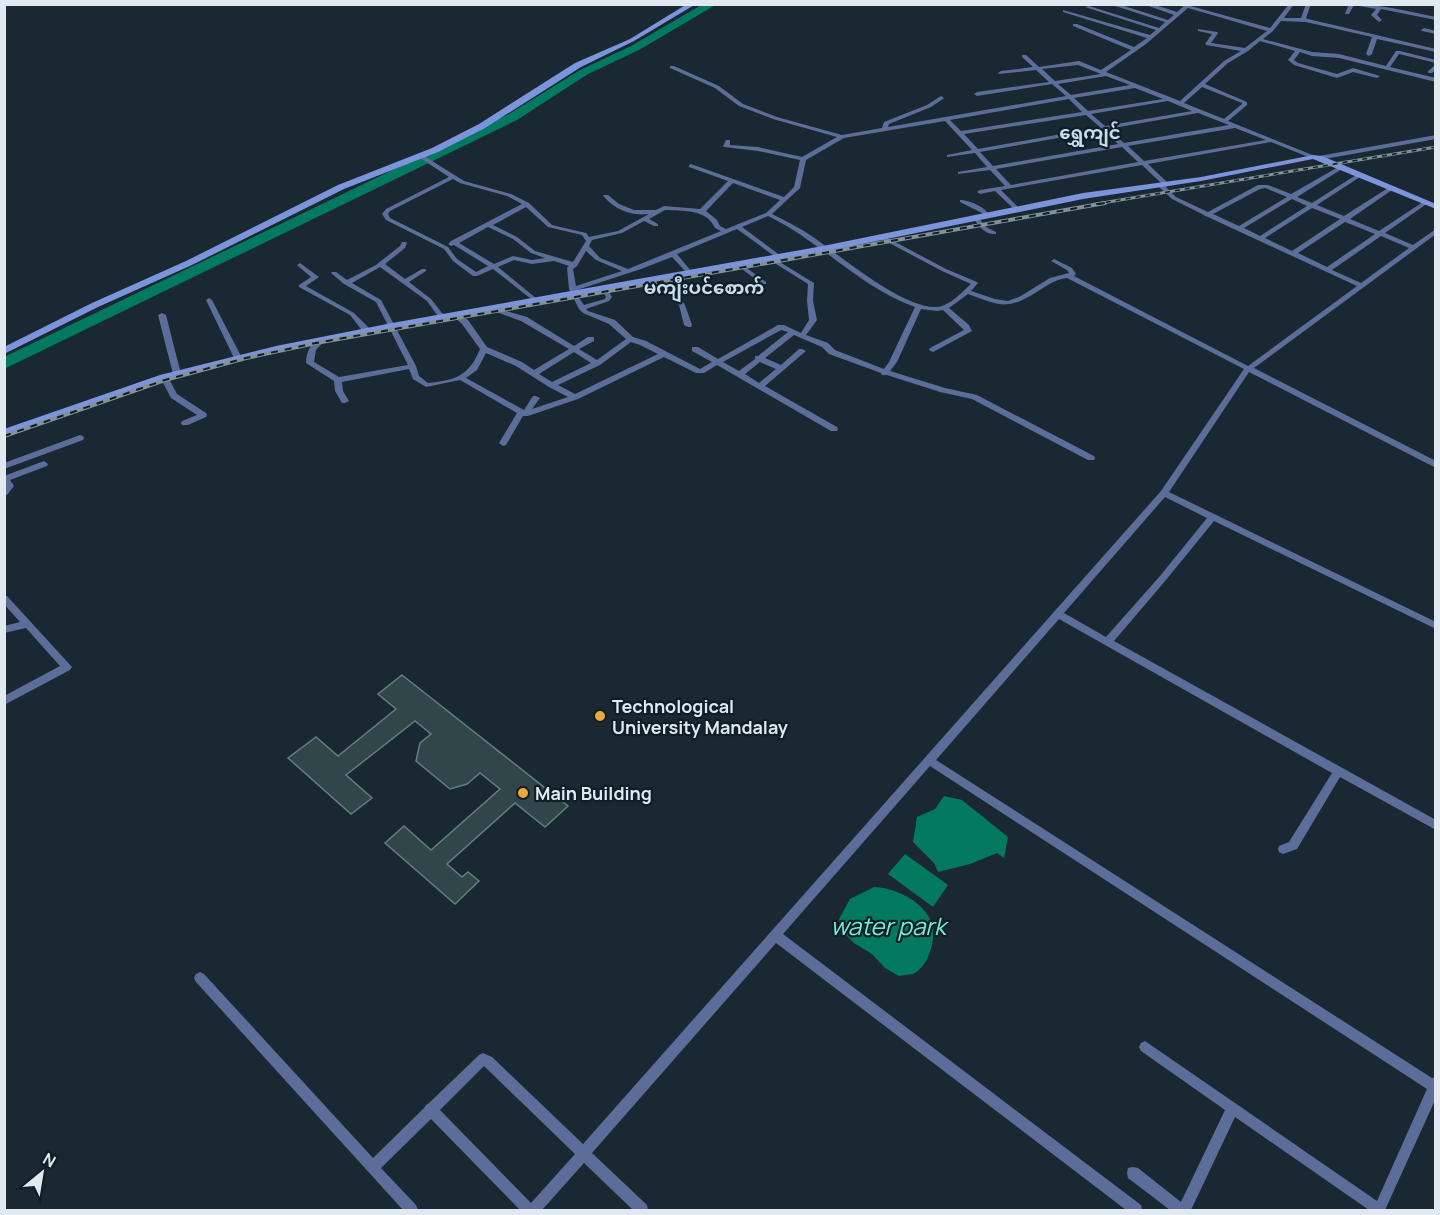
<svg xmlns="http://www.w3.org/2000/svg" width="1440" height="1215" viewBox="0 0 1440 1215" font-family="Manrope,'Noto Sans Myanmar',sans-serif">
	<style>
		.water { fill: #037960 }
		.lines { fill: none; stroke-linecap: round; stroke-linejoin: round }
		.river { fill: #037960; fill-rule: evenodd }
		.building { fill: #304648; stroke: #667e80; stroke-width: 1.5 }
		.street { fill: #5d6d99; fill-rule: evenodd }
		.secondary { fill: #7c94db; fill-rule: evenodd }
		.rail-far1-casing { stroke: #859199; stroke-width: 3 }
		.rail-casing { stroke: #859199; stroke-width: 4 }
		.rail-far1 { stroke: #0f1e28; stroke-width: 1.5; stroke-dasharray: 5; stroke-linecap: butt }
		.rail { stroke: #0f1e28; stroke-width: 2; stroke-dasharray: 7; stroke-linecap: butt }
		.poi-dot { fill: #eda83b; stroke: #0f1e28; stroke-width: 2 }
		.labels { text-anchor: middle; dominant-baseline: central; stroke-width: 4.5; stroke-linejoin: round; paint-order: stroke }
		.far-quarter-label { font-size: 18px; font-weight: bold; fill: #c9dce9; stroke: #0f1e28 }
		.poi-label { font-size: 18px; font-weight: bold; fill: #dfe9ef; stroke: #0f1e28; text-anchor: start }
		.near-water-label { font-size: 24px; font-style: italic; fill: #6ff3cd; stroke: #0f1e28 }
	</style>
	<rect width="100%" height="100%" fill="#192832"/>
	<path class="water" d="M944,796L962,800L1008,837L1004,858L997,853L970,864L938,872L934,863L913,842L917,817L935,809Z
		M905,854L948,885L933,907L888,874Z
		M874,887C894,888 920,899 930,919C938,935 930,966 913,974C909,975 903,975 899,976L885,968L872,954L854,943L843,932L839,919L850,899Z"/>
	<g class="lines">
		<path class="river" d="M703,4H717L639,50L588,74L517,120L4,369V357L509,114L580,70L631,46Z"/>
	</g>
	<path class="building" d="M402,675L568,806L545,827L515,803L447,864L462,877L468,872L479,881L455,904L385,843L404,826L431,850L500,789L480,773L467,784L450,789L416,761L420,743L431,734L415,721L346,775L372,798L351,814L288,758L316,737L338,756L396,709L378,694Z"/>
	<g class="lines">
		<path class="street" d="M1109,4H1118L1168,20L1174,15L1143,4H1152L1177,12L1183,7L1181,4L1187,5L1270,28L1289,4H1294L1284,18H1301L1306,4H1311L1306,18L1308,19L1436,49V52L1377,39L1372,54L1369,56L1366,54L1372,37L1306,22L1281,21L1273,31L1263,39L1312,52L1339,54L1386,66L1396,51H1400L1436,60V63L1399,54L1390,67L1436,78V82L1339,58L1312,56L1300,52L1294,60L1298,63L1337,74L1353,68L1380,76L1377,78L1353,72L1337,78L1294,65L1288,60L1295,51L1260,41L1248,51L1228,63L1205,84L1247,102V105L1228,121L1315,156V158H1311L1271,142L1148,164L1168,183L1169,184L1166,187L1176,197L1208,212L1258,185H1268L1291,194L1340,166L1343,168L1342,169L1297,197L1312,203L1356,175H1360V177L1317,205L1344,216L1388,188H1392V190L1350,219L1379,231L1423,202L1428,203L1385,233L1413,245L1436,229V234L1254,368L1436,461V468L1249,372L1169,492L1436,622V629L1214,521L1166,580L1114,641L1436,820V830L1340,777L1297,849L1283,854L1279,852L1278,849L1279,846L1289,842L1332,773L1059,619L936,760L1432,1078L1436,1077V1098L1385,1210H1369L1235,1117L1191,1210H1170L1128,1178L1127,1173L1128,1168L1133,1167L1138,1168L1181,1202L1225,1110L1141,1051L1139,1047L1141,1043L1145,1041L1377,1201L1427,1089L930,766L783,934L1141,1205L1142,1210H1126L776,943L592,1153L647,1205L648,1210H633L584,1163L542,1210H520L431,1119L381,1168L416,1205L418,1210H403L196,982L194,978L196,974L200,972L204,974L373,1158L424,1108L426,1105L429,1103L479,1055L483,1053L492,1057L583,1144L1161,491L1244,369L1067,278C1057,279 1049,284 1040,290C1009,310 1002,307 968,294L949,308L969,325L972,331L933,352L929,350L930,348L964,330L943,310L937,311L921,309L897,362L890,371L945,388L977,395L1094,456L1095,458L1094,460H1088L972,399L940,392L887,375H882L881,373L829,354L822,347L794,335L765,358L781,365L799,349H802L806,351L765,386L837,427L838,429L837,431H831L717,365L704,373H696L664,357L578,399L528,416H523L506,445L503,446L499,443L517,413L460,380L426,387L413,379L409,369L342,382L343,391L349,401L345,403H342L335,391L334,381L306,363C306,352 311,342 321,338L325,340L316,350L314,362L339,377L408,365L376,302L344,284L331,273L332,272H336L347,280L376,265L400,246L402,242H406L407,243L405,248L385,264L405,279L422,269H426V271L409,282L431,299L446,318L444,319H440L427,301L380,267L352,283L381,300L416,366L419,376L428,383C456,380 469,376 480,349L462,324L452,315L456,313L468,320L487,347L522,362L534,370L569,349L521,321L491,310L489,309L493,307L527,317L574,346L588,337H594V341L579,349L597,360L626,339L609,324L583,313L579,309L569,289L567,268L569,266L554,261L532,264L514,260L498,267L537,299V301L535,302L493,269L477,276H473L453,261L444,249L386,220L382,214L386,209L449,177L417,156V154H421L464,181L511,194L529,203L552,225L586,233L589,237L618,231L649,214C630,216 616,210 603,196L604,195H608L619,204L634,210H656L664,206L700,209L728,181L689,167V165L691,164L784,197L794,187L800,160L758,151L724,147L723,146L726,140H730V145L758,147L802,157L837,137L773,119L739,106L715,88L670,68V66H674L719,86L743,104L777,117L842,135L882,128L884,122L927,105L941,96L944,98L943,99L931,107L889,124L888,127L1066,96L1052,84L977,96L974,94L977,92L1049,82L1036,70L999,74L998,73L1001,71L1033,67L1022,57V55H1026L1039,67L1079,61L1101,70L1131,50L1073,26V24H1077L1134,47L1147,38L1063,12V10L1150,35L1156,30L1085,7L1089,6L1159,28L1165,22ZM1188,8L1267,31L1245,48L1211,43L1218,33L1217,32L1198,29V31L1212,34L1205,44L1206,45L1241,51L1224,61L1180,101L1106,72L1146,44ZM1078,65L1101,74L1055,81L1042,69ZM1106,76L1130,85L1071,95L1058,84ZM1202,87L1242,103V104L1224,119L1184,103ZM1135,88L1163,99L1088,111L1074,98ZM1069,99L1082,112L961,131L950,120ZM1168,101L1192,111L1105,126L1091,114ZM1198,113L1229,125L1124,143L1108,129ZM1086,115L1100,127L978,149L964,134ZM945,121L972,150L947,155V157L975,153L987,167L958,172V174L990,170L1005,186L980,190L977,192L980,194L995,191L1016,211L1021,210L1001,190L1142,165L1162,184L1159,187L1172,199L1204,215L1205,216L1208,217L1357,286L1248,366L1074,276L1076,274L1072,268L1054,259L1051,261L1067,270L1069,273L1050,278L1019,297L1008,301L995,299L971,291L978,283L977,282L946,269L882,235H878V237L942,271L971,284C962,292 950,306 937,307C903,309 841,256 813,237C800,228 786,221 772,214L800,188L806,160L844,138ZM1235,128L1266,140L1144,161L1128,146ZM1103,130L1118,144L993,166L980,152ZM1122,147L1138,162L1011,185L996,169ZM453,179L460,183L507,196L522,204L451,241L448,244L451,246L454,245L488,266L476,272L457,259L448,247L390,218L388,214L390,211ZM733,183L780,200L766,213L726,229L720,226L717,220L706,211ZM1265,188L1287,197L1239,226L1213,214L1260,189ZM1292,199L1307,206L1260,236L1244,228ZM526,207L548,227L582,235L586,241L573,262L535,251L517,237L493,225ZM1312,208L1340,219L1292,251L1265,238ZM665,210C684,211 706,209 715,228L721,231L628,269L600,258L589,246L592,240L622,233L644,221L654,226H658V224L649,219ZM768,216C782,223 796,231 808,240C843,264 875,293 915,307L889,362L884,369L835,350L828,343L806,335L817,320L813,301L814,283L770,256L768,257V259L808,284L807,301L809,320L801,333L784,325H778L718,359L698,347H692V351L712,362L700,369L646,341L633,337L615,320L588,311L586,309L609,301L612,297L606,287L604,286L601,288L606,297L605,299L584,305L577,295V290L641,269L672,257L687,273H691V271L677,254L737,229L777,258H781V256L742,227ZM1345,222L1375,234L1327,267L1298,253ZM488,227L513,239L531,253L545,258L532,260L513,256L494,264L459,243ZM1381,236L1409,248L1361,283L1332,270ZM586,251L596,260L622,271L576,286L573,269L577,266ZM781,330L788,332L758,356H755V359L739,371L723,362ZM631,342L640,345L658,354L575,394L558,385L600,365ZM574,352L591,363L552,382L539,374ZM486,353L516,366L549,387L568,397L532,409L540,398L536,396H533L524,410L466,378L477,370ZM760,362L776,369L759,383L745,374ZM1165,497L1207,518L1160,576L1106,637L1064,613ZM484,1066L575,1154L531,1203L440,1110Z
			M1349,4C1379,4 1407,11 1436,17V20L1381,9L1377,15L1382,20L1379,22L1371,15L1376,9L1354,5L1349,14H1345Z
			M1424,28L1436,31V34L1422,31L1421,30Z
			M1434,66H1436V70L1432,73H1428V71Z
			M1436,135V139L1319,160L1316,158L1319,156Z
			M960,200C969,200 986,207 990,216L985,217L982,213L960,202Z
			M976,216L978,217L986,227L996,232V234C985,235 979,226 973,218Z
			M737,261L766,282V284H762L735,264L734,263Z
			M300,263L319,277L306,286L354,313L370,329V333H364L350,315L299,287V285L311,277L298,266L297,265Z
			M662,275L664,276L685,305L692,325L691,327H688L684,325L679,305L659,277Z
			M209,298L212,300L242,358L241,360H235L234,358L206,300Z
			M162,313L166,315L181,374L180,376H174L173,374L158,315Z
			M161,375H167L177,394L206,413L207,415L206,417L188,425H182L181,423L182,421L197,415L171,398L160,377Z
			M80,435L83,436L84,438L83,440L4,469V463Z
			M44,461L48,464L47,466L10,480L14,486L7,495L4,496V476Z
			M4,595L7,596L72,667L70,670L4,705V696L60,666L26,628L4,633V626L20,622L4,604Z"/>
		<path class="secondary" d="M687,4H696L634,41L581,67L485,128L438,152L344,189L192,265L98,307L4,354V347L92,303L186,261L338,185L432,148L479,124L575,63L630,39Z
			M1313,155L1322,156L1436,204V209L1313,159L1201,181L1083,199L823,252L392,329L276,352L167,379L4,436V429L160,375L276,346L392,323L823,246L1083,193L1201,177Z"/>
		<g class="rail-far1-casing">
			<path id="rail-far1" d="M1096,204L1436,147"/>
		</g>
		<g class="rail-casing">
			<path id="rail" d="M4,436L165,380L246,358L316,343L1105,203"/>
		</g>
		<use href="#rail-far1" class="rail-far1"/>
		<use href="#rail" class="rail"/>
	</g>
	<g class="poi-dot">
		<circle cx="600" cy="716" r="6"/>
		<circle cx="523" cy="793" r="6"/>
	</g>
	<g class="labels">
		<g class="far-quarter-label">
			<text x="1090" y="132">ရွှေကျင်</text>
			<text x="704" y="287">မကျီးပင်စောက်</text>
		</g>
		<g class="poi-label">
			<text x="612" y="706">Technological<tspan x="612" dy="21">University Mandalay</tspan></text>
			<text x="535" y="793">Main Building</text>
		</g>
		<g class="near-water-label">
			<text x="888" y="925">water park</text>
		</g>
	</g>
	<rect width="1440" height="1215" fill="none" stroke="#dfe9ef" stroke-width="12"/>
	<g transform="translate(42 1173) rotate(30)" stroke="#0f1e28" stroke-width="4.5" paint-order="stroke">
	<path d="M0-4.5L10 22L0 15L-10 22Z" fill="#dfe9ef"/>
	<text y="-9" font-size="16" font-weight="bold" text-anchor="middle" fill="#dfe9ef">N</text>
	</g>
</svg>
